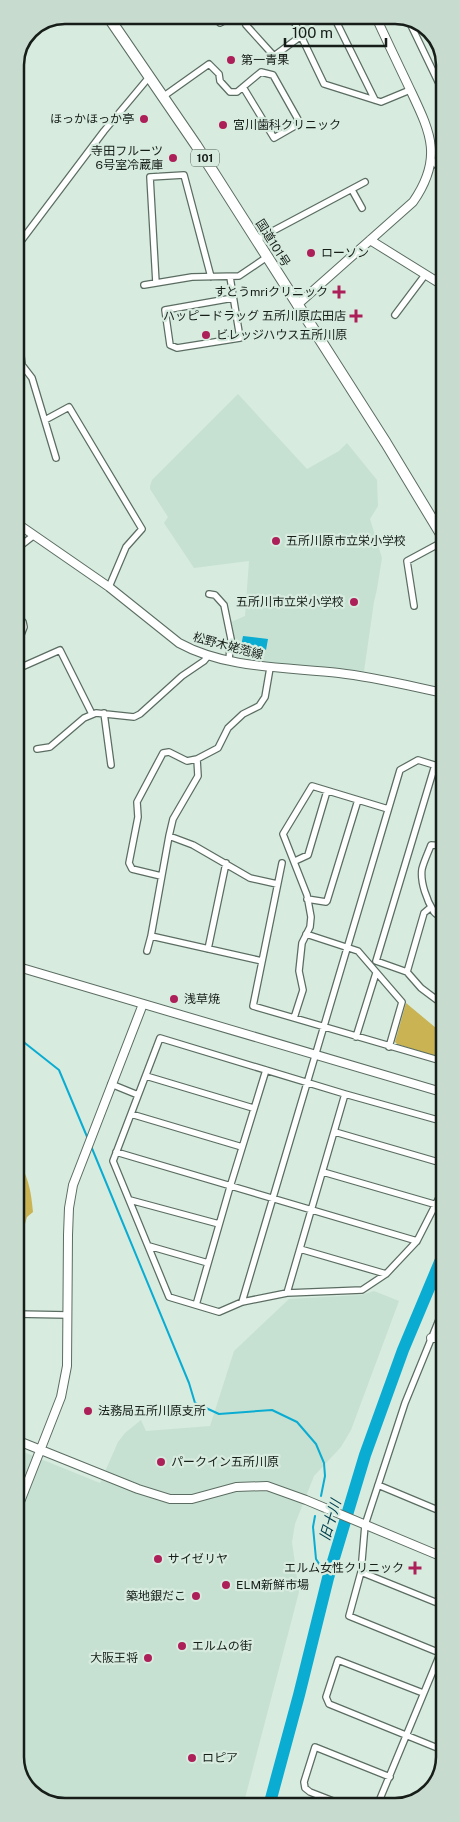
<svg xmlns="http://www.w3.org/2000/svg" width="460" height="1822" viewBox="0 0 460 1822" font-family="'Public Sans','Noto Sans JP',sans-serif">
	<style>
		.built { fill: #c6e1d1 }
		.green { fill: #c9b352 }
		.water { fill: #0aacd2 }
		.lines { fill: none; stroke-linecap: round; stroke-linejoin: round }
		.stream { stroke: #0aacd2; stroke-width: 2 }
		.river { stroke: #0aacd2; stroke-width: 12 }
		.street-casing { stroke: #5b6d62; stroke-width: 8 }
		.secondary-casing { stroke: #5b6d62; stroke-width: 10 }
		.highway-casing { stroke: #5b6d62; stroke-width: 12 }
		.street { stroke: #fff; stroke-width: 5.5 }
		.secondary { stroke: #fff; stroke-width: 8 }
		.highway { stroke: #fff; stroke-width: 10 }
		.poi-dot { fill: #ad1f58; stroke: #d7ebdf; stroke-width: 2 }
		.labels { text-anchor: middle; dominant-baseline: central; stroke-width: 4.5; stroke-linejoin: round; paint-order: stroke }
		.shield { fill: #d7ebdf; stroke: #515c55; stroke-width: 1 }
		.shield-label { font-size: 11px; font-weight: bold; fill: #171e1a }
		.poi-label { font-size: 12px; fill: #171e1a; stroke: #d7ebdf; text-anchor: start }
		.street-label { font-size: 12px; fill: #171e1a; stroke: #d7ebdf }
		.water-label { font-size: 14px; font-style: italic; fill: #024050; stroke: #d7ebdf }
		.rim { fill: none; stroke: #171e1a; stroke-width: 2.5 }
	</style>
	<rect width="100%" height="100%" fill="#d7ebdf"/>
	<path class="built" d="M238,394L307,469L339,451L347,443L377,480L378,506L370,519L382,558L377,589L374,602L364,671L266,662L234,655L231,622L245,616L249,561L194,568L164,523L168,517L150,489V486L152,480Z
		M374,1291L399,1301L351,1430L341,1447L314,1476L295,1524L292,1542L299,1592L243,1806L59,1807L32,1794L16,1766V1449L100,1483L118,1442L125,1433L141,1420L146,1431L210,1426L234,1351L289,1299L361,1295Z"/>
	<path class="green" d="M406,1003L436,1028L444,1031L445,1036L438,1057L397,1044L395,1042Z
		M16,1156C28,1176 31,1189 33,1212L27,1217L25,1224L17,1230L19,1222L16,1223Z"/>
	<path class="water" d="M243,636L268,639L266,650L241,646Z"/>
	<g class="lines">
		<path class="stream" d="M16,1036L59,1070L88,1139
			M91,1146L189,1383L195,1403L219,1414L272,1410L297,1422L316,1444L324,1463L325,1476L321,1496
			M315,1516L313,1527L316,1559L328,1578"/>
		<path class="river" d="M269,1806L299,1695L328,1578L365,1455L403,1350L445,1250"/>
		<g class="street-casing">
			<path id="street" d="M213,15L220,23L236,15
				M242,15L246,25L274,56L301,36
				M291,15L324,84L381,102L410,90
				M333,15L375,100
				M408,19L444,94
				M164,96L209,64L219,74L220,81L230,92H237L261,72L273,75L300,123L274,138L243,87
				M431,159L444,173
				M352,190L362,208
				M256,240L365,182
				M15,249L104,131L150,76
				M230,277L240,338L177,348L170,345L165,310L233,298
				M156,283L150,177L184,175L211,277
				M144,285L192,277L239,276L267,257
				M395,315L425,275
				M15,328L19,339L22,365L32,378L56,458
				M45,420L69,407L142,529L126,547L109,587
				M15,550L33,536
				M209,594L215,595L224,605L231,639L229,659
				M414,606L407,561L444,541
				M15,615L23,622L24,627L15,650
				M15,670L60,650L92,714
				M104,713L111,765
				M37,749L50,747L84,718L96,713L134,717L140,714L182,676L204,661L209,655
				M169,836L173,819L198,776L197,759L218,748L228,728L243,714L259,706L265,697L270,668
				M445,846L431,845C428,853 424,861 422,869C420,882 427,901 434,912L436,914H445
				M295,861L308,855L327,791
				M282,863L253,1006L445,1062
				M161,876L132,869L129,863L138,817L137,802L163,753L169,752L187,761L197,759
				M307,899L326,902L327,901L358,800
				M431,907L424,913L407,972L421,988L445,1006
				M306,934L358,951L402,1002L389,1047
				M208,949L226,863
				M147,951L151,936
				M262,961L151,936L169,836L193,845L250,878L277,884
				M407,972L376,961L435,765
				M294,1018L303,990L299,971L302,943L310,927L311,917L307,895L283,834L312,786L388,809
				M356,1037L376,973
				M146,1076L253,1108
				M111,1084L138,1095
				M131,1114L242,1147
				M445,1122L345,1094L160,1038L113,1161L169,1297L219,1312L242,1302L287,1293L362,1290L386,1274L417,1241L445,1186
				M335,1132L445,1164
				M116,1152L417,1241
				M323,1172L437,1205
				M130,1200L219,1224
				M149,1246L208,1263
				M300,1249L386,1274
				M287,1293L345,1094
				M242,1302L400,770L418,760L444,768
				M196,1305L230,1187L266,1070
				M16,1314L68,1315
				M378,1485L445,1513
				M361,1572L445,1606
				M440,1653L349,1616L361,1572L365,1525L405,1403L445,1305
				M423,1693L338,1660L326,1697L329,1704L445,1751
				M346,1806L310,1792L305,1788L304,1782L315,1747L390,1777
				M377,1806L445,1642"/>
		</g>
		<g class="secondary-casing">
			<path id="secondary" d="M370,240L444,286
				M297,305L413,202C445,156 429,130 408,85C397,62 386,39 375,15
				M15,522L109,587L179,643C226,669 287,667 339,673C374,677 410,686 444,693
				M15,966L445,1093
				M431,1338H445
				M16,1440L138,1489L170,1499H192L236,1487L267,1486L306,1500L445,1558
				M16,1512L61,1397L67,1366L68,1235L69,1208L73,1185L143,1004"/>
		</g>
		<g class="highway-casing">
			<path id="highway" d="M107,15L196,145L386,443L444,539"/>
		</g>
		<use href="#street" class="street"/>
		<use href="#secondary" class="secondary"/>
		<use href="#highway" class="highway"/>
	</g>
	<g class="poi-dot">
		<circle cx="231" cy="60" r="5"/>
		<circle cx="144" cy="119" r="5"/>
		<circle cx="223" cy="125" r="5"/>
		<circle cx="173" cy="158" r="5"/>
		<circle cx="311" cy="253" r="5"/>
		<path d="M336.5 284.5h5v5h5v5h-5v5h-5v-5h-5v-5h5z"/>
		<path d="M353.5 308.5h5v5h5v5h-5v5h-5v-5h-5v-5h5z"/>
		<circle cx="206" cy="335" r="5"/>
		<circle cx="276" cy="541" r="5"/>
		<circle cx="354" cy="602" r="5"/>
		<circle cx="174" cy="999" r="5"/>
		<circle cx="88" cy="1411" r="5"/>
		<circle cx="161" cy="1462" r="5"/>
		<circle cx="158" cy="1559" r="5"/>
		<path d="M412.5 1560.5h5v5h5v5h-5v5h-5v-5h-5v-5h5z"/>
		<circle cx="226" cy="1585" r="5"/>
		<circle cx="196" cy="1596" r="5"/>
		<circle cx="182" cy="1646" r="5"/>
		<circle cx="148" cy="1658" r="5"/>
		<circle cx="192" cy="1758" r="5"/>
	</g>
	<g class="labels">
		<rect class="shield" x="191" y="149.5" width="28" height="17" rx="4"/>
		<g class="shield-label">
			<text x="205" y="158">101</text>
		</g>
		<g class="poi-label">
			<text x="241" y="60">第一青果</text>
			<text x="134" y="119" text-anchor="end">ほっかほっか亭</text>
			<text x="233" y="125">宮川歯科クリニック</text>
			<text x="163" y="151" text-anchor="end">寺田フルーツ<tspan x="163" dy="14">6号室冷蔵庫</tspan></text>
			<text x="321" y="253">ローソン</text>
			<text x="328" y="292" text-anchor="end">すとうmriクリニック</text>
			<text x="346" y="316" text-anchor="end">ハッピードラッグ 五所川原広田店</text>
			<text x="216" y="335">ビレッジハウス五所川原</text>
			<text x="286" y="541">五所川原市立栄小学校</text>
			<text x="344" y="602" text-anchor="end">五所川市立栄小学校</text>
			<text x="184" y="999">浅草焼</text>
			<text x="98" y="1411">法務局五所川原支所</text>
			<text x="171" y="1462">パークイン五所川原</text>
			<text x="168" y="1559">サイゼリヤ</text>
			<text x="404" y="1568" text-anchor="end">エルム女性クリニック</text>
			<text x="236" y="1585">ELM新鮮市場</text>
			<text x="186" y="1596" text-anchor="end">築地銀だこ</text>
			<text x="192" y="1646">エルムの街</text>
			<text x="138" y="1658" text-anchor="end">大阪王将</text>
			<text x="202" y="1758">ロピア</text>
		</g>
		<g class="street-label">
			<text transform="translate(273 243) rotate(58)">国道101号</text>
			<text transform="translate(228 646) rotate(15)">松野木姥萢線</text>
		</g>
		<g class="water-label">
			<text transform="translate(330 1520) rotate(-73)">旧十川</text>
		</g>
	</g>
	<path d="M0 0H460V1822H0ZM65 24H395A41 41 0 0 1 436 65V1757A41 41 0 0 1 395 1798H65A41 41 0 0 1 24 1757V65A41 41 0 0 1 65 24Z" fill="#c8dbcf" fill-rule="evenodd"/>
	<path class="rim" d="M65 24H395A41 41 0 0 1 436 65V1757A41 41 0 0 1 395 1798H65A41 41 0 0 1 24 1757V65A41 41 0 0 1 65 24Z"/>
	<path d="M285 38v8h101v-8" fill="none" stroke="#171e1a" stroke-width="2.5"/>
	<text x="292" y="38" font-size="15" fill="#171e1a" stroke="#d7ebdf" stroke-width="4" paint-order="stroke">100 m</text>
</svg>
